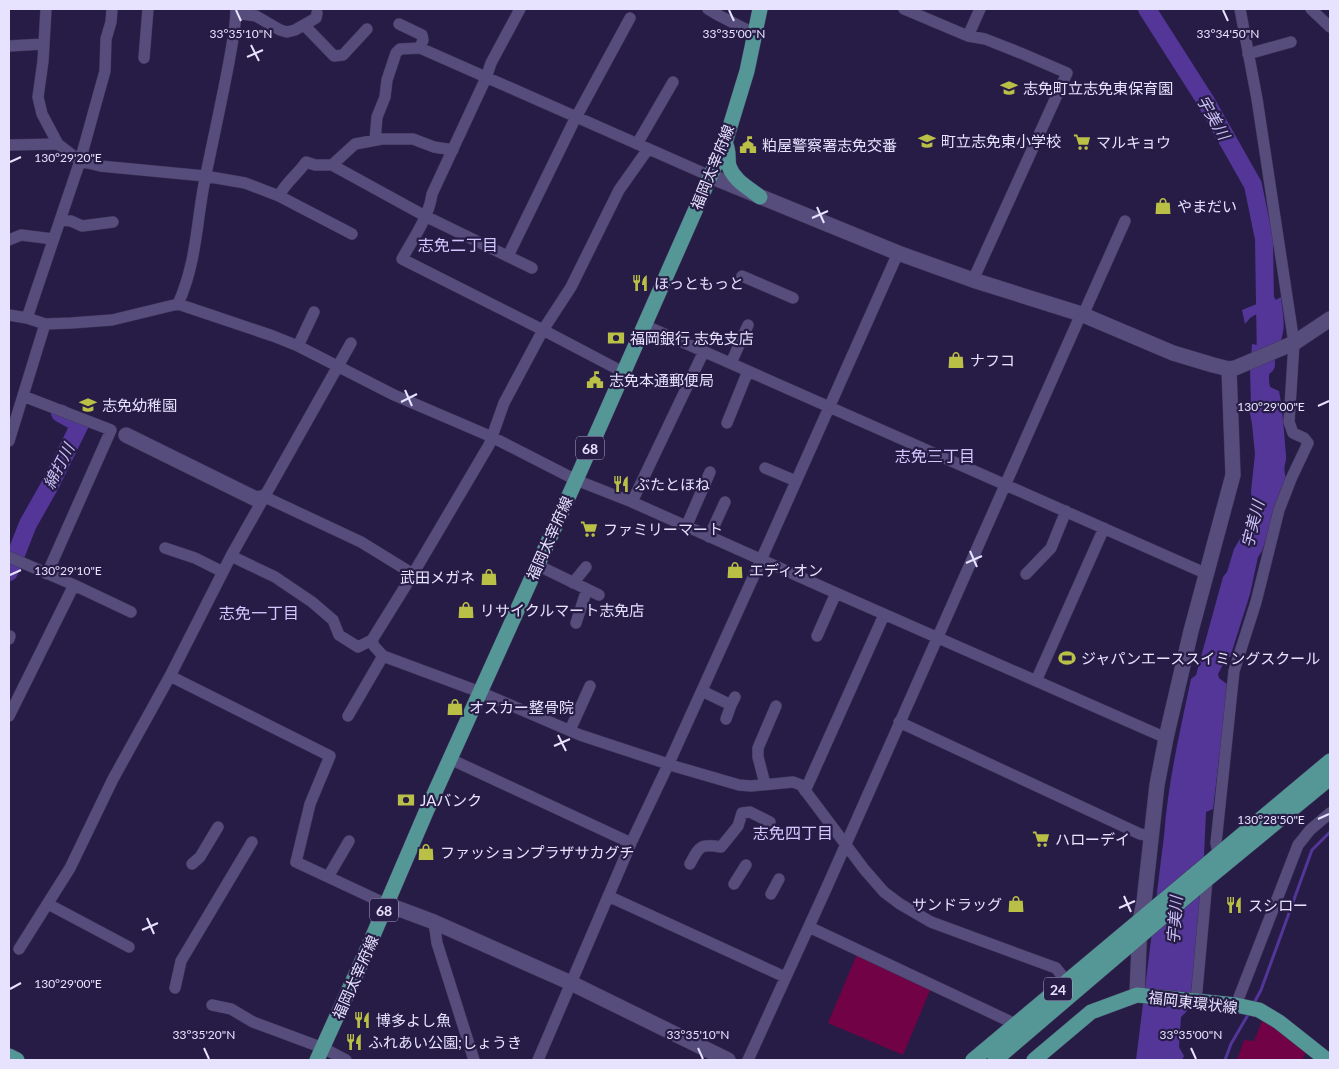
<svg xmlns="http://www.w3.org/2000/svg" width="1339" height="1069" viewBox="0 0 1339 1069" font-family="Lato,'Noto Sans JP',sans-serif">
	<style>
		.green { fill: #710245 }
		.water { fill: #533698 }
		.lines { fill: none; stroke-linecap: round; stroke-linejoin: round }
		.stream { stroke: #533698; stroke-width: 3 }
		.river { stroke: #533698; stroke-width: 18 }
		.street-casing { stroke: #40355a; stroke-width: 12 }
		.secondary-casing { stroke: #40355a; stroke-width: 16 }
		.primary-casing { stroke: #40355a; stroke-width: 16 }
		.street { stroke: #564d7c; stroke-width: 11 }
		.secondary { stroke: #564d7c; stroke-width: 15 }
		.primary { stroke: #559796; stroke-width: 15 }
		.ticks { fill: none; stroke: #e7e3ff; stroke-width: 2 }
		.labels { text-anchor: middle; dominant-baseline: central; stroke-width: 4.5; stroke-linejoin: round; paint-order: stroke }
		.shield { fill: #271c46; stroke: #ada7c8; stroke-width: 1 }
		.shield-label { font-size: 14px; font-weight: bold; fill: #e7e3ff }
		.poi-label { font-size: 15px; fill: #e7e3ff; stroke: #271c46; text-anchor: start }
		.street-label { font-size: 15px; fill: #e7e3ff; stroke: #271c46 }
		.water-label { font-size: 16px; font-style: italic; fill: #c9c0f5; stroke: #271c46 }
		.neighbourhood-label { font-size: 16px; fill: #d1c8ff; stroke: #271c46 }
		.ticks-label { font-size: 12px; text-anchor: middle; fill: #e7e3ff; stroke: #271c46; stroke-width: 4.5; stroke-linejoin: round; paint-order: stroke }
	</style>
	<rect width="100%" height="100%" fill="#271c46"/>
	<path class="green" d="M857,954L931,988L903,1055L828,1023Z
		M1262,1021L1280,1028L1308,1049L1302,1060H1237L1244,1040L1254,1041Z"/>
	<path class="water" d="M1274,297L1276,300L1281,297C1282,308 1285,322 1283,333C1279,352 1265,367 1270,387L1279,391C1283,411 1284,434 1286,455C1287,464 1282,465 1286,478L1262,551L1258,557L1250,594L1233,648L1230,657H1227L1218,674L1219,678L1228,685L1213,809L1206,812L1202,901L1191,992L1187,1011L1181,1017L1179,1047L1184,1056L1182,1060H1136L1164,836C1168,782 1180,731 1191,679L1196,675L1223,577L1227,572L1234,549L1244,532L1252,508L1251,491L1255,454L1252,424L1249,408L1251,404L1250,371L1252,344L1262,346L1267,341V319L1260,312L1250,318L1245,324L1242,310Z"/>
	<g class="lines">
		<path class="stream" d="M1253,1005L1261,990L1312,850L1330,832
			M1225,1060L1231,1044L1249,1013"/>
		<path class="river" d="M1147,9L1205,100L1253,185L1264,239L1266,365
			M9,572L28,524L50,485L80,424L60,413"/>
		<g class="street-casing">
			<path id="street" d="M46,9L43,61L38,97L42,114L58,144L80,161L100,166L205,176L245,183L279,196L352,234
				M520,9L491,63L486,78L432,194C429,217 413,239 402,259L543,330L623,372
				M708,9L718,15L755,34
				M904,9L968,36L985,39L1023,54L1067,73L973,280
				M1311,9L1330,27
				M236,13L256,16L280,30L287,32L295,30L316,18L317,13
				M399,24L422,35L423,40L420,48
				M304,25L334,56L343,55L367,29
				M968,36L980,9
				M9,46L44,44
				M1248,54L1291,42
				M144,58L148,9
				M375,140L377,117L385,97L387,80L396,53L400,49L420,48L710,176
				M637,144L673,82
				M9,145L58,144
				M332,165L425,216L532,268
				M279,196C285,183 298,174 306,162L315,165H332L355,144L382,139H413L434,147L453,150
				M60,220L71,221L82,226L113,222
				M9,240L21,235L53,239
				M508,256L573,123L630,18
				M742,276L793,298
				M178,304C198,259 196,220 206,174C214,136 222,99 229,62C232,44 236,27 236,9
				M9,315L27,318L45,324L71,323L112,320L178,304L273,336L298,346L394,395L492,437L576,480L632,502L836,593L1166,738
				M1083,315L1125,221
				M27,318L80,161L105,71L106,39L111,22L112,9
				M644,325L1207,574
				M298,346L314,312
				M731,363L748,325
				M23,396L111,430L47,574
				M727,423L748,371
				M9,441L45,324
				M765,468L796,481
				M265,497L361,542L413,574
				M632,502L704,351
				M686,527L710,472
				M709,537L725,502
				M165,548L195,558L223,572
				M231,556L275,577L312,602L333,620L339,635L358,647L372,640L413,574L489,445L504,403L543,330L571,287L619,190L648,149
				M9,557L74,585L131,612
				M537,565L599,595
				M1026,574L1051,548L1066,511
				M573,583L586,567
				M576,623L587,589
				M817,636L836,593
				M9,639L10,636
				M372,640L374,646L383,656L480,692L580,735L677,767L739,785L751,786L793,782L801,785L864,869L884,892L900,904L931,922L1056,968L1067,982
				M170,676L330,756L310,804L296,862L386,904
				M1036,681L1104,528
				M702,691L731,705L735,697
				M9,716L74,585
				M348,716L383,656
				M726,719L731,705
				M899,722L1140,834L1151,836
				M570,730L590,686
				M450,759L631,843
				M765,784L758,757V748L776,706
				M805,791L884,615
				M1218,854L1216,843L1234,671L1256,602L1279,510L1291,479L1308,443L1304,438L1293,433L1289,422L1294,343L1257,99L1240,9
				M192,864L200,857L218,827
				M690,864C699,847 700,843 721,847L738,826L742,813L750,812L770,822
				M328,877L349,841
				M734,884L746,865
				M771,894L779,879
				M608,896L785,977
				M48,904L129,947
				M434,922L437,943L474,1060
				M809,927L1009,1021L1014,1026
				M19,949L70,868L113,779L170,676L231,556L351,343
				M175,988L181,961L252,842
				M1196,1001L1207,880
				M212,1005L231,1009L253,1022L323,1048L346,1060
				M1236,1005L1298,845L1310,830L1330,813
				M538,1060L631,843L669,763L761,560L898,253
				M748,1060L826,889L1081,314"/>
		</g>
		<g class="secondary-casing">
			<path id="secondary" d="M710,176L898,253L973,280L1081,314L1173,353L1213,365L1229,369L1235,368L1294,343L1330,319
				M126,435L256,499L265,497
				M386,904L434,922L571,983L728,1060
				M1137,995L1140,921L1144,902L1157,785L1166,738L1191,631L1233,475L1229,369"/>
		</g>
		<g class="primary-casing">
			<path id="primary" d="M725,143C730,150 727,159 729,166C734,181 749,188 760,197
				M9,1056L17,1060
				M317,1060L366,952L426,812L576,480L725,143L747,71L760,9
				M973,1060L1330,761
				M995,1060L1200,885L1330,778
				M1034,1060L1091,1012L1137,995L1236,1005L1259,1010L1279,1022L1327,1060"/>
		</g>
		<use href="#street" class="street"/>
		<use href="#secondary" class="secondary"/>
		<use href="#primary" class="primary"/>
	</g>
	<path class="ticks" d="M236,10L241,21M729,10L734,21M1223,10L1228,21M251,45L259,61M247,57L263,50M10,162L21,157M817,207L824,223M812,218L828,211M405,390L412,406M401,402L417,394M1318,406L1329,401M970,551L977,567M966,563L982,556M10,575L21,570M558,735L566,751M554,746L570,739M1318,819L1329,814M1124,896L1131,912M1119,908L1135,901M147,918L154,934M142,930L158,923M10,989L21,983M204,1048L209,1059M698,1048L703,1059M1191,1048L1196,1059"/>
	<defs>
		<g id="school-bare" transform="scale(1.35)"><path d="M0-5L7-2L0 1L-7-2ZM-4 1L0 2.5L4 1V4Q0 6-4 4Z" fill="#bac046" stroke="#271c46" stroke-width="2.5" paint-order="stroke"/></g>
		<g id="supermarket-bare" transform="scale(1.35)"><path d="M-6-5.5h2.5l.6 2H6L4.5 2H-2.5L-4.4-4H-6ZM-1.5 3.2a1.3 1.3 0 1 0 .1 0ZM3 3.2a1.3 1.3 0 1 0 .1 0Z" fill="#bac046" stroke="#271c46" stroke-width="2.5" paint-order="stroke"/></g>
		<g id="civic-bare" transform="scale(1.35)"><path d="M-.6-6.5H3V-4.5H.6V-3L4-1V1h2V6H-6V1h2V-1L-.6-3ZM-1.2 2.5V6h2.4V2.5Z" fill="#bac046" stroke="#271c46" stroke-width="2.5" paint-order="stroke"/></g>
		<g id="shop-bare" transform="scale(1.35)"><path d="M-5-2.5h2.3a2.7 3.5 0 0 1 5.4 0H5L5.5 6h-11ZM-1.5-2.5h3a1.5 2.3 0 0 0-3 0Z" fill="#bac046" stroke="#271c46" stroke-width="2.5" paint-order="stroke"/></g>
		<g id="restaurant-bare" transform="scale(1.35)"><path d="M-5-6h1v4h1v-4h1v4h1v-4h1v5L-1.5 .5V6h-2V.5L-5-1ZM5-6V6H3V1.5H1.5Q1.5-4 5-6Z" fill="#bac046" stroke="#271c46" stroke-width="2.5" paint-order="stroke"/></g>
		<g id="bank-bare" transform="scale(1.35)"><path d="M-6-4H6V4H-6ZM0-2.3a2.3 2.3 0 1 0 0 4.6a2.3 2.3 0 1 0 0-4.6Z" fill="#bac046" stroke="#271c46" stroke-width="2.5" paint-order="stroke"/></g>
		<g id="stadium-bare" transform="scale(1.35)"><path d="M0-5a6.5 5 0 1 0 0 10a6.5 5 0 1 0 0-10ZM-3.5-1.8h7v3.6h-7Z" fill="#bac046" stroke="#271c46" stroke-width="2.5" paint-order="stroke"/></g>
	</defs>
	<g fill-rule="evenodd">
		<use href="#school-bare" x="1009" y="88"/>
		<use href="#school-bare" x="927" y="141"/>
		<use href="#supermarket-bare" x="1082" y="142"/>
		<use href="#civic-bare" x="748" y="145"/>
		<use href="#shop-bare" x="1163" y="206"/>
		<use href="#restaurant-bare" x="640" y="283"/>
		<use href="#bank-bare" x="616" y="338"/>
		<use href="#shop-bare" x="956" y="360"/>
		<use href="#civic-bare" x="595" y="380"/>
		<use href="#school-bare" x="88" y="405"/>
		<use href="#restaurant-bare" x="621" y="484"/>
		<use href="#supermarket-bare" x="589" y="529"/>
		<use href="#shop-bare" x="735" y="570"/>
		<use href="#shop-bare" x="489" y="577"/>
		<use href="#shop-bare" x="466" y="610"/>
		<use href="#stadium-bare" x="1067" y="658"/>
		<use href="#shop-bare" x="455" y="707"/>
		<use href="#bank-bare" x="406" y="800"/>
		<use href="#supermarket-bare" x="1041" y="839"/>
		<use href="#shop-bare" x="426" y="852"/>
		<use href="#shop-bare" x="1016" y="904"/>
		<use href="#restaurant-bare" x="1234" y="905"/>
		<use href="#restaurant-bare" x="362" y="1020"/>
		<use href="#restaurant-bare" x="354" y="1042"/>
	</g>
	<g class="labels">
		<g class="shield">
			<rect x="576" y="436.5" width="28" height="23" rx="4"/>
			<rect x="370" y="898.5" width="28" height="23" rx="4"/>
			<rect x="1044" y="977.5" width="28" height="23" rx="4"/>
		</g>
		<g class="shield-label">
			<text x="590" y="448">68</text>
			<text x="384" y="910">68</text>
			<text x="1058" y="989">24</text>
		</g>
		<g class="poi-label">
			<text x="1023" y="88">志免町立志免東保育園</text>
			<text x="941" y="141">町立志免東小学校</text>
			<text x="1096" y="142">マルキョウ</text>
			<text x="762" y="145">粕屋警察署志免交番</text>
			<text x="1177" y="206">やまだい</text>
			<text x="654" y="283">ほっともっと</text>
			<text x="630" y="338">福岡銀行 志免支店</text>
			<text x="970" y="360">ナフコ</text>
			<text x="609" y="380">志免本通郵便局</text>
			<text x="102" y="405">志免幼稚園</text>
			<text x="635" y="484">ぶたとほね</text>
			<text x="603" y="529">ファミリーマート</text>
			<text x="749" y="570">エディオン</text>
			<text x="475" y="577" text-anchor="end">武田メガネ</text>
			<text x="480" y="610">リサイクルマート志免店</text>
			<text x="1081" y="658">ジャパンエーススイミングスクール</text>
			<text x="469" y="707">オスカー整骨院</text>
			<text x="420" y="800">JAバンク</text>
			<text x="1055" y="839">ハローデイ</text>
			<text x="440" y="852">ファッションプラザサカグチ</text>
			<text x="1002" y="904" text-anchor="end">サンドラッグ</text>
			<text x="1248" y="905">スシロー</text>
			<text x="376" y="1020">博多よし魚</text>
			<text x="368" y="1042">ふれあい公園;しょうき</text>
		</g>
		<g class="street-label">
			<text transform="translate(712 167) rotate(-68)">福岡太宰府線</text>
			<text transform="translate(549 538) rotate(-66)">福岡太宰府線</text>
			<text transform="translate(355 977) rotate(-66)">福岡太宰府線</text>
			<text transform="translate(1193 1002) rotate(7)">福岡東環状線</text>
		</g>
		<g class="water-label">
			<text transform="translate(1214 117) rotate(60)">宇美川</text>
			<text transform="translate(58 466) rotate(-63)">綿打川</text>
			<text transform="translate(1252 524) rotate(-76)">宇美川</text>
			<text transform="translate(1174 920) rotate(-86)">宇美川</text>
		</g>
		<g class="neighbourhood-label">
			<text x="458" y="244">志免二丁目</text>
			<text x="935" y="455">志免三丁目</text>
			<text x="259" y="612">志免一丁目</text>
			<text x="793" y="832">志免四丁目</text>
		</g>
	</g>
	<g class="ticks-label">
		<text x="1228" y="38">33°34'50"N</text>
		<text x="241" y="38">33°35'10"N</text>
		<text x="734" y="38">33°35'00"N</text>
		<text x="68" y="162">130°29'20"E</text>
		<text x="1271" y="411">130°29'00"E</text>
		<text x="68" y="575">130°29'10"E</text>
		<text x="1271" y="824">130°28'50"E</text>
		<text x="68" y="988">130°29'00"E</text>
		<text x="204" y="1039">33°35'20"N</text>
		<text x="698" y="1039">33°35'10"N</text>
		<text x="1191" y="1039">33°35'00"N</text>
	</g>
	<rect width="1339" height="1069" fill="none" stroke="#e7e3ff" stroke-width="20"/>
</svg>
